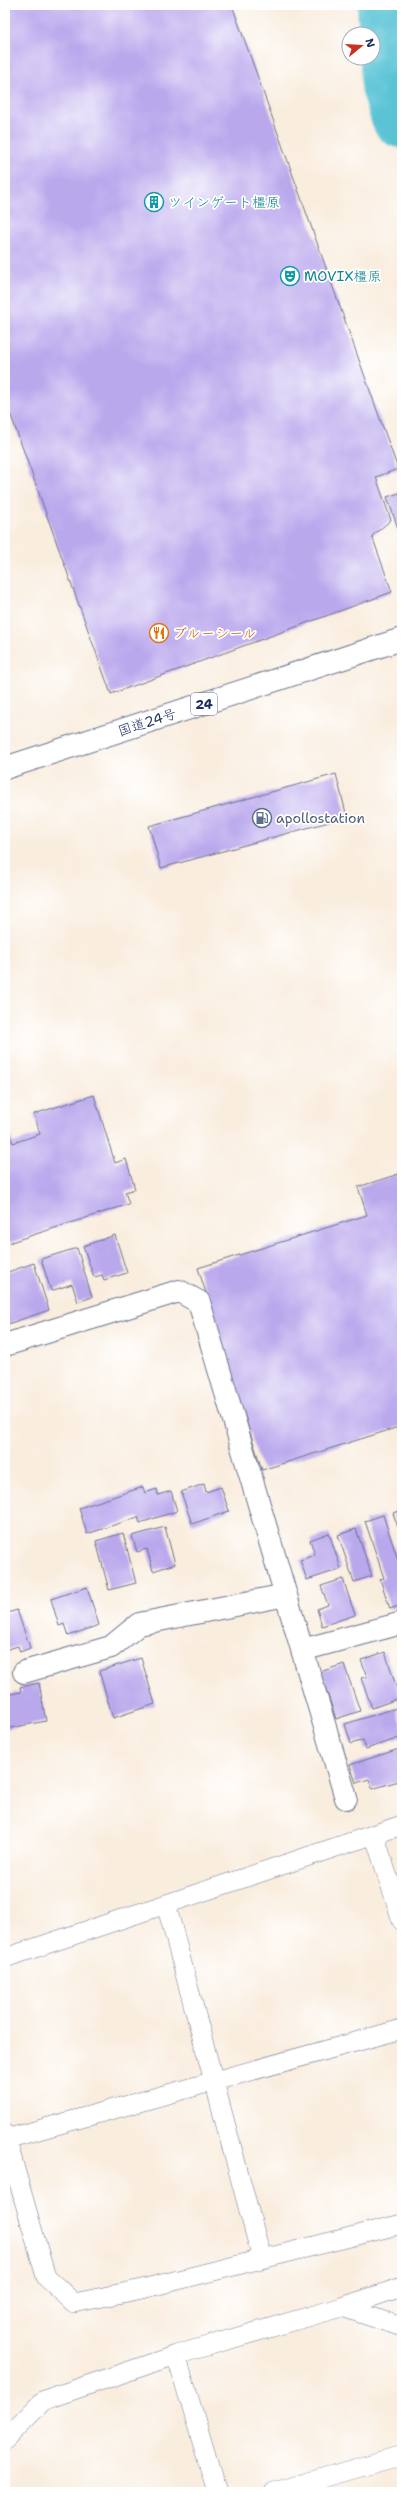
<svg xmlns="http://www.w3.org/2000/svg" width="407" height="2497" viewBox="0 0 407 2497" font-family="'Shantell Sans','Klee One',sans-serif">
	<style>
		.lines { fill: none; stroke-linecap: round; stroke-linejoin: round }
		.river { stroke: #5ac4d5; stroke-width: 62 }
		.building { fill: #baa8ed }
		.service-casing { stroke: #69728b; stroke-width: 20 }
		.minor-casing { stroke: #69728b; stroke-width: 24 }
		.trunk-casing { stroke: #69728b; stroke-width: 24 }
		.service { stroke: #fff; stroke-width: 19 }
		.minor { stroke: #fff; stroke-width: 22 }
		.trunk { stroke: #fff; stroke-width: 22 }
		.labels { text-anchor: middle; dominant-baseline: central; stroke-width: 3.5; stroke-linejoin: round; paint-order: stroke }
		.shield { fill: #fff; stroke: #5f6d8e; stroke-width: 1 }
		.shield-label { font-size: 13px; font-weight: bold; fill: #1b2f5e }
		.culture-label { font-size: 14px; fill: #0d838f; stroke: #fff; text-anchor: start }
		.food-label { font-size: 14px; fill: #c56008; stroke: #fff; text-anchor: start }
		.street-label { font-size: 14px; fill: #1b2f5e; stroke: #fff }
		.service-label { font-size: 14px; fill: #4e5e75; stroke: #fff; text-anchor: start }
	</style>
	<rect width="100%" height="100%" fill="#fff"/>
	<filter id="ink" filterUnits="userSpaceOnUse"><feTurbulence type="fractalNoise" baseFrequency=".025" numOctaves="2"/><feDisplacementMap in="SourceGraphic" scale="8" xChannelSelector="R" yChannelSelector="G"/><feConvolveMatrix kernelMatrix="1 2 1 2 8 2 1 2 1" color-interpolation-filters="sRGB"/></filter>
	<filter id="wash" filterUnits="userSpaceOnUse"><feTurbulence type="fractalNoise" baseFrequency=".012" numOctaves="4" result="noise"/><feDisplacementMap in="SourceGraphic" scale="16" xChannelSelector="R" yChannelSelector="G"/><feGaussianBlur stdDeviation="0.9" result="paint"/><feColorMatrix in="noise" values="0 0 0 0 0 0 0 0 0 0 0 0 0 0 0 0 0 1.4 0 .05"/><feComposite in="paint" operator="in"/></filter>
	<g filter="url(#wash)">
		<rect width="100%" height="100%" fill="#f9edde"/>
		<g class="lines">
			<path class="river" d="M388,5L392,85L402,117"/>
		</g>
		<g id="blocks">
			<path class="building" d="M5,5H232L398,469L376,477L391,520L372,536L392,592L111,694L5,399Z
				M402,492V534H400L387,497Z
				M336,774L347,817L161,868L149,826Z
				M94,1095L115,1163L126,1159L135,1189L125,1192L129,1204L5,1244V1124L13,1143L40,1134L34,1114Z
				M402,1173V1426L262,1470L198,1268L367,1215L358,1187Z
				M115,1235L127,1273L104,1280L102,1275L94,1277L83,1246Z
				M77,1248L92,1297L78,1302L72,1284L51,1291L41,1259Z
				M34,1263L49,1310L5,1325V1273Z
				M204,1484L206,1492L221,1487L229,1511L192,1524L181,1492Z
				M143,1487L145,1493L157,1489L158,1495L171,1491L177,1511L140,1523L138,1517L87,1534L79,1508Z
				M402,1510V1539L393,1513Z
				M383,1515L402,1572V1581L398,1582L402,1594V1605L390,1609L380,1579L384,1578L365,1521Z
				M165,1527L175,1564L153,1571L147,1549L137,1552L132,1536Z
				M356,1529L372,1576L354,1582L338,1535Z
				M123,1533L136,1583L109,1590L96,1541Z
				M329,1533L341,1569L307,1580L300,1560L315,1555L310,1540Z
				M343,1579L355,1615L322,1626L317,1609L328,1605L321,1586Z
				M87,1587L99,1625L68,1636L64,1624L59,1626L51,1599Z
				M17,1610L30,1648L20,1652L18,1646L5,1650V1614Z
				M385,1652L400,1698L372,1708L361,1678L367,1677L361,1660Z
				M141,1658L155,1704L113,1718L99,1671Z
				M344,1664L360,1711L336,1719L320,1672Z
				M39,1683L46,1721L5,1729V1695L21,1692L20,1687Z
				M396,1708L402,1729V1737L366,1749L363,1740L351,1744L345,1724Z
				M402,1748V1780L372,1789L369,1779L356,1783L350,1765Z"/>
		</g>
	</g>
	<g filter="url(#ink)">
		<use href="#blocks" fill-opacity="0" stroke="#69728b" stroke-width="1"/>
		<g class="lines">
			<g class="service-casing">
				<path id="service" d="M374,1834L402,1921
					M166,1904L262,2259
					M5,1958L402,1825
					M5,2134L46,2277L74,2303L142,2289L402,2224
					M6,2139L402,2029
					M342,2307L402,2287
					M176,2355L217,2492
					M5,2440L44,2400L176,2355L342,2307L402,2327
					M274,2492L402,2455"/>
			</g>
			<g class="minor-casing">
				<path id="minor" d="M5,1345L179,1291L199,1302L346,1798
					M302,1650L402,1623
					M24,1672L111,1647L139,1624L286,1595"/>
			</g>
			<g class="trunk-casing">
				<path id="trunk" d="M5,768L402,639"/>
			</g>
			<use href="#service" class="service"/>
			<use href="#minor" class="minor"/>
			<use href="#trunk" class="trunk"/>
		</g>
	</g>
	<defs>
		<g id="building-ring" transform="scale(1)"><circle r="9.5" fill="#fff" stroke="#0f9aa8" stroke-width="1.5"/><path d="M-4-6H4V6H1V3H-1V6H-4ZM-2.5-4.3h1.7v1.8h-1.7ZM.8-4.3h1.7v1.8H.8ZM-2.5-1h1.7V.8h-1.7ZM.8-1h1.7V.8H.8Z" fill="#0f9aa8"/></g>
		<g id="theatre-ring" transform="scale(1)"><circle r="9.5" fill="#fff" stroke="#0f9aa8" stroke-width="1.5"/><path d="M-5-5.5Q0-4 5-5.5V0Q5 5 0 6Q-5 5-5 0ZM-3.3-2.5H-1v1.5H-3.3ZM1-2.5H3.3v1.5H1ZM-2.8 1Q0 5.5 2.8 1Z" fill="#0f9aa8"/></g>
		<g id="restaurant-ring" transform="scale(1)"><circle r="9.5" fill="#fff" stroke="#e8710a" stroke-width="1.5"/><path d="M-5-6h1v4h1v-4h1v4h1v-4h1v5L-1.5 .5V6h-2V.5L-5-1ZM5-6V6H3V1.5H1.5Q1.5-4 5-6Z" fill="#e8710a"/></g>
		<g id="fuel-ring" transform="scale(1)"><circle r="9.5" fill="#fff" stroke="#5c6f8a" stroke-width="1.5"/><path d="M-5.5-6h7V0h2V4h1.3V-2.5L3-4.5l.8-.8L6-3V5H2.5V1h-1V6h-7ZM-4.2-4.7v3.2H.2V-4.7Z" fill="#5c6f8a"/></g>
	</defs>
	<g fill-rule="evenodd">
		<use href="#building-ring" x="154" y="202"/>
		<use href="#theatre-ring" x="290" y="276"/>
		<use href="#restaurant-ring" x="159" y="633"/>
		<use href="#fuel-ring" x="262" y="818"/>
	</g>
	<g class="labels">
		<rect class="shield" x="191" y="693" width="26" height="22" rx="3"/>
		<g class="shield-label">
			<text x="204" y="704">24</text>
		</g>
		<g class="culture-label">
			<text x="168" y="202">ツインゲート橿原</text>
			<text x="304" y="276">MOVIX橿原</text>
		</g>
		<g class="food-label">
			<text x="173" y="633">ブルーシール</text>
		</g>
		<g class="street-label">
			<text transform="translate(147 722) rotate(-18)">国道24号</text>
		</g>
		<g class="service-label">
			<text x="276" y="818">apollostation</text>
		</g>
	</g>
	<rect width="407" height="2497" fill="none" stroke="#fff" stroke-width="20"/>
	<g transform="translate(361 46) rotate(72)"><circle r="19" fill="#ffffff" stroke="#a4acbf"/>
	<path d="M0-3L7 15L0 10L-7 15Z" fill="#c8321e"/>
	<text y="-6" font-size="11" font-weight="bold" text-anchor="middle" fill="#1b2f5e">N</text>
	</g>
</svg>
